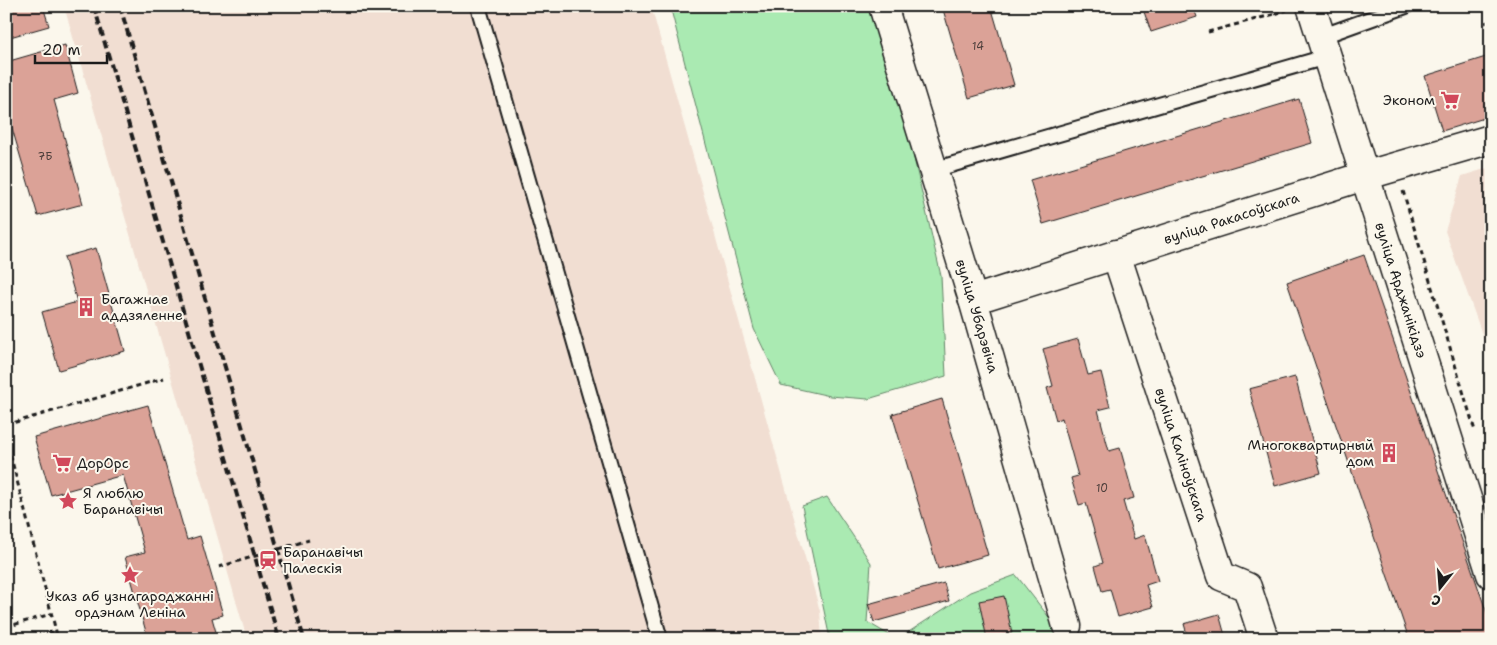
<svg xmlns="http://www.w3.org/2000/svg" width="1497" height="645" viewBox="0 0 1497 645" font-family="'Shantell Sans',sans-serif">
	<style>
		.built { fill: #f1ded2 }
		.green { fill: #aaeab2; stroke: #638367 }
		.building { fill: #dba297; stroke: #1c1c1c }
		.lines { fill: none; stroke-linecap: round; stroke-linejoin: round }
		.lane-casing { stroke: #1c1c1c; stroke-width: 18 }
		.street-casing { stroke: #1c1c1c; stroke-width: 31 }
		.path { stroke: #1c1c1c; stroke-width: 3; stroke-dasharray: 5 4; stroke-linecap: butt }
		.lane { stroke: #fbf7ec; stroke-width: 14 }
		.street { stroke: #fbf7ec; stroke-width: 28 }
		.rail { stroke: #1c1c1c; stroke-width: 4; stroke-dasharray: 8 4; stroke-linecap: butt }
		.labels { text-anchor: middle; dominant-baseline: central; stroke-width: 4; stroke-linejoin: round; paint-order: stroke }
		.number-label { font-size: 11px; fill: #4c3e3b }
		.poi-label { font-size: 14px; fill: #1c1c1c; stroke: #fbf7ec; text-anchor: start }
		.street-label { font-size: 14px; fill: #1c1c1c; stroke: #fbf7ec }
	</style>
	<rect width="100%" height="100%" fill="#fbf7ec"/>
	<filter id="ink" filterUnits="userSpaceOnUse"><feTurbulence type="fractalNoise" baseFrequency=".02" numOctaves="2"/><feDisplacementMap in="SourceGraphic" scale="10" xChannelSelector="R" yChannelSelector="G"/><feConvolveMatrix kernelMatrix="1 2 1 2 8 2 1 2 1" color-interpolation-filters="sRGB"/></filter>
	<g filter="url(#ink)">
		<path class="built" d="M64,6H651L820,611L822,639H247Z
			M1491,167V359L1445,231L1462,176Z"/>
		<path class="green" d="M670,6H879L941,276L946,376L868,399L830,396L781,385L754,329Z
			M827,497L871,563L867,622L896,639H830L802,506Z
			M1016,575L1066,639H898L970,592Z"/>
		<path class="building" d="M6,6H43L49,26L10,37L6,26Z
			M942,6H991L1014,85L969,98Z
			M1142,6H1193L1197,17L1151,32Z
			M65,45L78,93L54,100L83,204L38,216L6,108V62Z
			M1489,56L1491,63V116L1442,131L1425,76Z
			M1299,99L1312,143L1043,224L1030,180Z
			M96,248L125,351L59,370L42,312L77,302L64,257Z
			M1364,255L1491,625V639H1409L1287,282Z
			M1078,339L1088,375L1101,372L1110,407L1098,410L1109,451L1120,448L1134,498L1123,501L1134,539L1145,535L1158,581L1146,585L1153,607L1118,617L1110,589L1102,591L1095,566L1103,563L1086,503L1079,505L1071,478L1078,476L1062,418L1056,420L1047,388L1053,386L1043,349Z
			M1295,377L1321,473L1275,486L1249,389Z
			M942,399L988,555L938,569L892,414Z
			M148,405L187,540L200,536L223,615L212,618L218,639H148L125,557L145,552L123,475L51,495L34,437Z
			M944,583L949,601L874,622L868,604Z
			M1004,596L1012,633L987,639L979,601Z
			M1219,614L1226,639H1177L1176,637L1187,634L1184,624Z"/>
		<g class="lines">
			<g class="lane-casing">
				<path id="lane" d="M478,6L660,639
					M1320,37L1406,6
					M933,170L1326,57"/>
			</g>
			<g class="street-casing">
				<g id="street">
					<path id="s1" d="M883,6L973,300L1067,626"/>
					<path id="s2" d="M1311,6L1491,574"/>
					<path id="s3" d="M1116,254L1221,576L1247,587L1264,639"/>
					<path id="s4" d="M973,300L1364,176L1491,139"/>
				</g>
			</g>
			<path class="path" d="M1275,14L1287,10
				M1485,23L1491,21
				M1208,32L1275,14L1273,6
				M1403,191L1475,431
				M6,425L164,378
				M6,438L58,639
				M219,567L309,540
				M6,627L51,614
				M31,639L56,631"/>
			<use href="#lane" class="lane"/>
			<use href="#street" class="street"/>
			<path class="rail" d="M94,6L279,639
				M120,6L304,639"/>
		</g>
	</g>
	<defs>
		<g id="supermarket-bare" transform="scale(1.5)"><path d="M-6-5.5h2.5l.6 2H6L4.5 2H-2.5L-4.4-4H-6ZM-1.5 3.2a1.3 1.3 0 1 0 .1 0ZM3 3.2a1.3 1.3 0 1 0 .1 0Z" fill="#d1495b" stroke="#fbf7ec" stroke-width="2.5" paint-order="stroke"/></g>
		<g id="building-bare" transform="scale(1.5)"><path d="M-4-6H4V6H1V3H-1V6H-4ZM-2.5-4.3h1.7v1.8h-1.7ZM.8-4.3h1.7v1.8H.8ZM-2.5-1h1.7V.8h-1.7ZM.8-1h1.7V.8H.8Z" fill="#d1495b" stroke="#fbf7ec" stroke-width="2.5" paint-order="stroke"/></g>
		<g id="sight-bare" transform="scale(1.5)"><path d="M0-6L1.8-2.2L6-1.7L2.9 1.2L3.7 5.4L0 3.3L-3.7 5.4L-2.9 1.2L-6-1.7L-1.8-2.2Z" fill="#d1495b" stroke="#fbf7ec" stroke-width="2.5" paint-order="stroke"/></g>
		<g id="station-bare" transform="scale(1.5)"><path d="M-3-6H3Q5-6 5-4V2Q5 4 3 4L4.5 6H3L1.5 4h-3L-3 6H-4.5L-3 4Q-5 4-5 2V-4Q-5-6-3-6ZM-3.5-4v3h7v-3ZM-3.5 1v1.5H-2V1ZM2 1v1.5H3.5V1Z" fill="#d1495b" stroke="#fbf7ec" stroke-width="2.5" paint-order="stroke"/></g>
	</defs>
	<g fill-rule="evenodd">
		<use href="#supermarket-bare" x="1450" y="100"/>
		<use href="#building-bare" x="86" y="307"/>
		<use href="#building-bare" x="1389" y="453"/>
		<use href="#supermarket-bare" x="62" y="463"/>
		<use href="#sight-bare" x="68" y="501"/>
		<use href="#station-bare" x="268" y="560"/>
		<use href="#sight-bare" x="130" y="575"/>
	</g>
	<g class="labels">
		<g class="number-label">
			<text x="978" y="46">14</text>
			<text x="45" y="156">7Б</text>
			<text x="1102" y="488">10</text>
		</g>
		<g class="poi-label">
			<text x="1435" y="100" text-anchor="end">Эконом</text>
			<text x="101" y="299">Багажнае<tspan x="101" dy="16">аддзяленне</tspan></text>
			<text x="1374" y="445" text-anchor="end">Многоквартирный<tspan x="1374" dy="16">дом</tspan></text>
			<text x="77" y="463">ДорОрс</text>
			<text x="83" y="493">Я люблю<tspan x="83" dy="16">Баранавічы</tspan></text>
			<text x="283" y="552">Баранавічы<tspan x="283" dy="16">Палескія</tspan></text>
			<text x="130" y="596" text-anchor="middle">Указ аб узнагароджанні<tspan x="130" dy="16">ордэнам Леніна</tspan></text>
		</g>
		<g class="street-label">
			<text stroke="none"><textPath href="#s4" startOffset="271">вуліца Ракасоўскага</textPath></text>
			<text stroke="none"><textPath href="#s2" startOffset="298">вуліца Арджанікідзэ</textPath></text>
			<text stroke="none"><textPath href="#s1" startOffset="324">вуліца Убарэвіча</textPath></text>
			<text stroke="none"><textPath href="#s3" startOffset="211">вуліца Каліноўскага</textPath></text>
		</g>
	</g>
	<rect width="1497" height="645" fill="none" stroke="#fbf7ec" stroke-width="25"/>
	<rect x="12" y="12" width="1472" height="620" fill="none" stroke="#1c1c1c" stroke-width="2" filter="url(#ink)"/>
	<g transform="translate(1440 588) rotate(197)" stroke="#fbf7ec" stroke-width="4" paint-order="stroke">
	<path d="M0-4L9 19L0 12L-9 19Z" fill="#1c1c1c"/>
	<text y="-8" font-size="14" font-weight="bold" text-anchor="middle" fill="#1c1c1c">С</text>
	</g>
	<path d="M35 55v8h72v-8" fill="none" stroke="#1c1c1c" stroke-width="2.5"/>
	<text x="42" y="55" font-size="15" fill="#1c1c1c" stroke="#fbf7ec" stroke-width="4" paint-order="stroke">20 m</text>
</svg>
